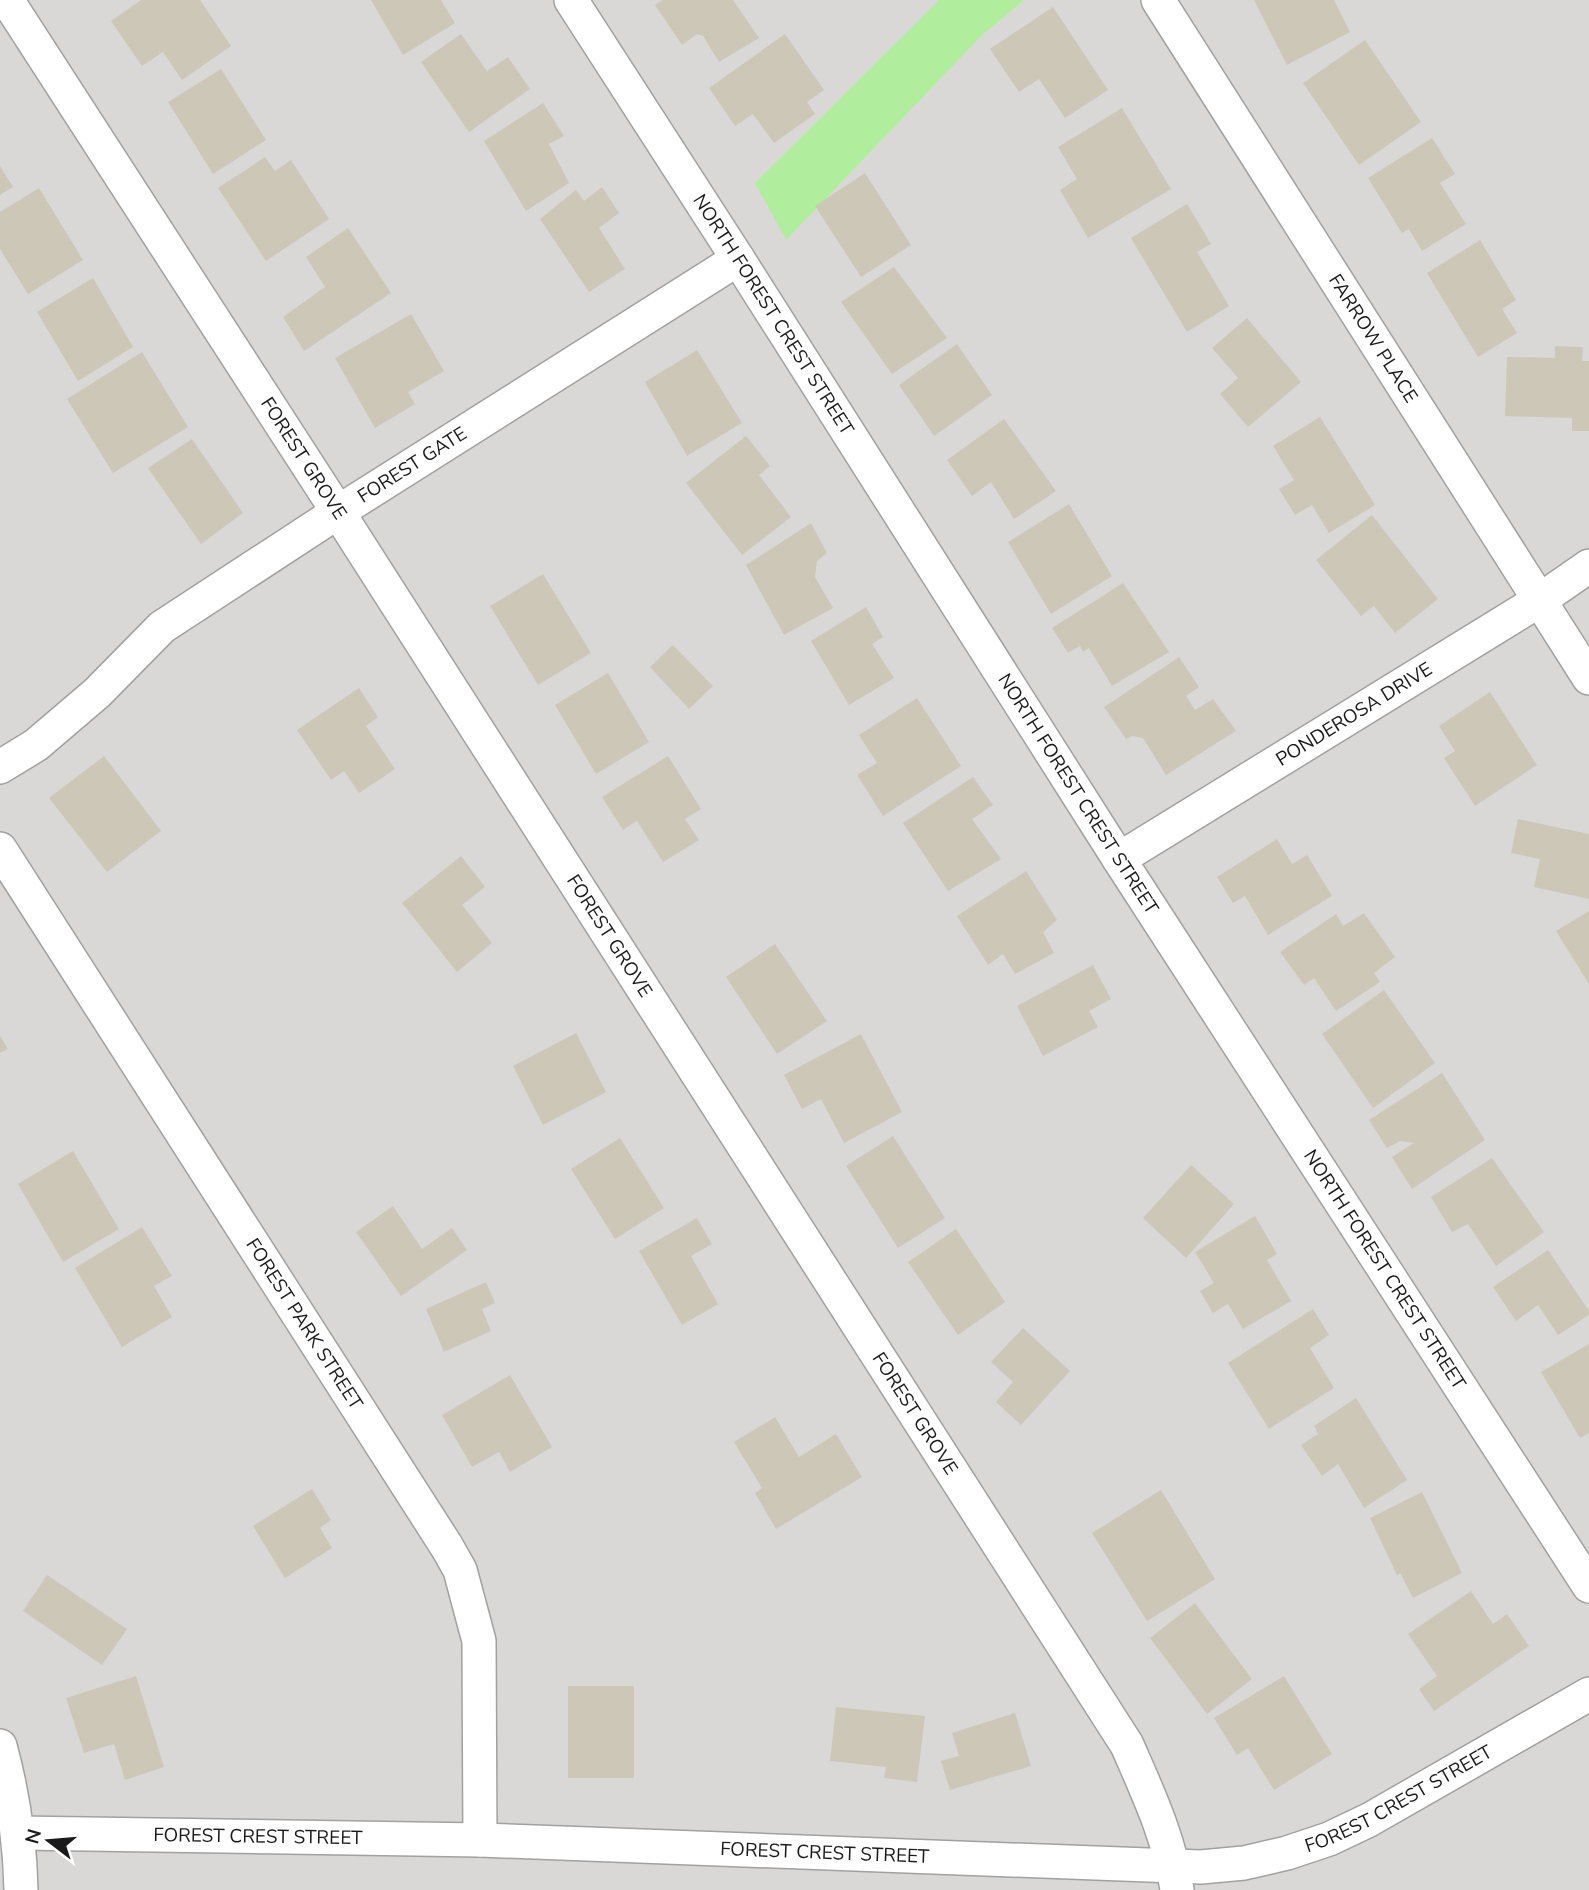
<svg xmlns="http://www.w3.org/2000/svg" width="1589" height="1890" viewBox="0 0 1589 1890" font-family="'Nunito Sans',sans-serif">
	<style>
		.residential { fill: #d9d8d7 }
		.grass { fill: #b0ee9d }
		.building { fill: #cdc7b7 }
		.lines { fill: none; stroke-linecap: round; stroke-linejoin: round }
		.minor-casing { stroke: #a1a1a1; stroke-width: 36 }
		.minor { stroke: #fff; stroke-width: 33 }
		.labels { text-anchor: middle; dominant-baseline: central; stroke-width: 5; stroke-linejoin: round; paint-order: stroke }
		.street-label { font-size: 19px; fill: #1a1a1a; stroke: #fff }
	</style>
	<rect width="100%" height="100%" fill="#eeecde"/>
	<path class="residential" d="M0,0H1589V1890H0Z"/>
	<path class="grass" d="M939,0H1024L981,36L786,240L755,183Z"/>
	<path class="building" d="M141,0H200L231,46L182,80L163,52L142,66L111,21Z
		M371,0H441L455,23L403,55Z
		M663,0H733L759,38L719,62L703,36L697,34L682,45L655,5Z
		M1254,0H1334L1350,32L1287,65Z
		M1053,7L1108,90L1065,118L1039,79L1019,92L990,49Z
		M461,34L487,71L508,57L530,89L469,132L421,62Z
		M785,34L824,90L807,102L815,114L774,143L753,114L735,126L709,88Z
		M1365,40L1421,122L1359,165L1303,83Z
		M221,69L266,140L213,174L168,102Z
		M543,103L564,136L549,144L569,183L526,211L484,141Z
		M1122,108L1171,189L1088,238L1060,190L1077,179L1058,147Z
		M1432,138L1455,174L1440,183L1466,224L1422,251L1409,229L1402,233L1368,178Z
		M265,157L275,171L291,160L329,219L266,261L218,188Z
		M0,166L13,187L0,195Z
		M865,173L911,245L861,277L815,206Z
		M602,187L619,213L599,228L625,269L589,292L540,219L576,190L584,201Z
		M39,188L83,260L28,294L0,249V212Z
		M1187,204L1211,244L1197,252L1229,306L1187,332L1131,238Z
		M348,228L391,293L304,351L283,317L325,287L306,257Z
		M1480,240L1516,300L1502,309L1517,333L1478,357L1427,273Z
		M894,267L947,338L892,374L841,302Z
		M93,278L133,347L78,381L37,312Z
		M411,314L444,371L408,392L415,404L375,428L335,358Z
		M1247,318L1301,382L1248,427L1220,394L1238,378L1212,348Z
		M957,344L992,395L934,436L899,385Z
		M1555,346L1583,347L1582,361H1589V431H1572V418L1505,416L1507,357L1555,358Z
		M697,350L742,423L687,456L645,382Z
		M142,352L188,427L113,473L67,399Z
		M1320,417L1375,505L1329,533L1312,505L1295,515L1279,489L1294,480L1273,446Z
		M1004,419L1056,491L1014,519L991,482L972,496L947,460Z
		M746,436L770,466L759,475L791,517L742,555L686,483Z
		M192,439L243,513L201,544L148,468Z
		M1069,504L1112,576L1051,614L1008,542Z
		M1372,515L1438,599L1395,633L1374,606L1361,616L1316,560Z
		M811,523L827,553L817,561L815,577L833,608L784,635L746,565Z
		M543,574L591,653L538,685L490,606Z
		M1123,583L1169,652L1112,686L1089,648L1083,652L1080,646L1068,653L1052,628Z
		M866,607L883,637L872,644L894,678L849,705L811,641Z
		M673,645L713,686L689,709L650,667Z
		M1179,657L1199,687L1186,696L1195,710L1213,699L1236,731L1166,775L1143,738L1133,736L1126,739L1104,707Z
		M608,673L649,742L596,774L555,705Z
		M359,688L378,717L366,726L395,769L359,793L344,771L331,780L297,730Z
		M1490,692L1537,765L1475,806L1444,758L1455,751L1439,726Z
		M917,698L961,766L883,816L857,775L877,763L859,735Z
		M104,756L161,831L107,872L49,798Z
		M668,756L701,809L685,819L699,840L663,862L637,821L623,830L602,797Z
		M973,777L993,805L972,819L1001,859L948,891L903,823Z
		M1518,819L1589,834V899L1534,887L1540,859L1511,853Z
		M1277,839L1292,864L1307,855L1332,896L1268,935L1245,896L1233,903L1217,877Z
		M461,856L485,887L462,905L492,943L457,972L402,903Z
		M1026,871L1057,920L1043,932L1054,953L1015,974L1003,954L988,965L957,916Z
		M1589,911V984L1556,931Z
		M1364,913L1395,957L1374,973L1380,982L1336,1011L1314,978L1304,985L1280,952L1336,914L1343,926Z
		M775,944L827,1021L777,1054L726,977Z
		M1093,965L1111,999L1089,1011L1098,1027L1043,1056L1017,1006Z
		M1384,990L1435,1063L1373,1108L1322,1034Z
		M576,1033L606,1092L543,1125L513,1066Z
		M861,1034L902,1112L844,1143L821,1099L802,1109L784,1075Z
		M0,1036L8,1049L0,1053Z
		M1442,1073L1485,1140L1412,1189L1392,1157L1414,1143L1400,1141L1387,1148L1369,1120Z
		M893,1136L945,1218L898,1248L846,1166Z
		M620,1138L664,1208L615,1239L571,1169Z
		M73,1151L119,1229L63,1262L18,1184Z
		M1492,1158L1544,1232L1496,1266L1468,1224L1452,1232L1431,1197Z
		M1191,1165L1234,1204L1186,1258L1143,1218Z
		M393,1206L422,1249L452,1228L467,1250L401,1296L356,1232Z
		M1255,1216L1277,1254L1267,1260L1291,1301L1243,1329L1228,1304L1213,1313L1200,1291L1214,1283L1195,1252Z
		M697,1218L712,1244L691,1256L718,1304L682,1325L639,1251Z
		M142,1227L172,1276L154,1286L172,1317L122,1347L75,1268Z
		M956,1229L1005,1302L958,1335L908,1262Z
		M1548,1250L1589,1311V1315L1558,1335L1538,1305L1516,1321L1493,1287Z
		M486,1282L495,1303L482,1309L491,1331L444,1352L426,1309Z
		M1313,1309L1329,1335L1310,1348L1334,1388L1269,1429L1228,1363Z
		M1023,1328L1070,1371L1021,1425L996,1402L1013,1382L991,1362Z
		M1589,1344V1433L1580,1438L1541,1372Z
		M510,1375L552,1447L510,1472L499,1452L472,1467L442,1415Z
		M1356,1398L1407,1480L1364,1508L1338,1464L1322,1476L1301,1445L1318,1434L1314,1426Z
		M775,1417L799,1457L836,1434L862,1477L776,1529L755,1493L762,1488L734,1442Z
		M312,1489L331,1520L320,1528L332,1548L285,1578L253,1526Z
		M1161,1490L1215,1579L1147,1621L1092,1533Z
		M1422,1492L1462,1573L1413,1598L1400,1573L1397,1575L1370,1518Z
		M47,1575L127,1629L102,1665L23,1611Z
		M1471,1591L1493,1624L1507,1614L1529,1646L1434,1711L1419,1689L1437,1676L1408,1634Z
		M1195,1603L1252,1679L1207,1714L1150,1638Z
		M136,1676L164,1767L125,1780L114,1744L84,1753L66,1698Z
		M1284,1676L1332,1754L1274,1790L1248,1748L1237,1755L1214,1718Z
		M568,1686H634V1778H568Z
		M836,1707L925,1716L917,1782L884,1778L886,1767L830,1761Z
		M1015,1713L1031,1766L950,1790L941,1761L959,1756L952,1733Z"/>
	<g class="lines">
		<g class="minor-casing">
			<g id="minor">
				<path id="s1" d="M7,0L338,512L1127,1745C1147,1791 1170,1839 1177,1890"/>
				<path id="s2" d="M571,0L738,259L1119,859L1589,1586"/>
				<path id="s3" d="M1158,0L1589,678"/>
				<path id="s4" d="M0,767L36,745L97,693L162,627L338,512L738,259"/>
				<path id="s5" d="M0,849L447,1547L460,1570L479,1641L480,1840"/>
				<path id="s6" d="M1119,859L1540,600L1589,566"/>
				<path d="M0,1746C13,1794 20,1840 21,1890"/>
				<path id="s7" d="M18,1833L480,1840L1201,1867L1244,1863L1287,1853L1329,1839L1369,1820L1589,1694"/>
			</g>
		</g>
		<use href="#minor" class="minor"/>
	</g>
	<g class="labels">
		<g class="street-label">
			<text stroke="none"><textPath href="#s2" startOffset="374">NORTH FOREST CREST STREET</textPath></text>
			<text stroke="none"><textPath href="#s3" startOffset="401">FARROW PLACE</textPath></text>
			<text stroke="none"><textPath href="#s1" startOffset="546">FOREST GROVE</textPath></text>
			<text stroke="none"><textPath href="#s4" startOffset="513">FOREST GATE</textPath></text>
			<text stroke="none"><textPath href="#s6" startOffset="276">PONDEROSA DRIVE</textPath></text>
			<text stroke="none"><textPath href="#s2" startOffset="942">NORTH FOREST CREST STREET</textPath></text>
			<text stroke="none"><textPath href="#s1" startOffset="1113">FOREST GROVE</textPath></text>
			<text stroke="none"><textPath href="#s2" startOffset="1508">NORTH FOREST CREST STREET</textPath></text>
			<text stroke="none"><textPath href="#s5" startOffset="564">FOREST PARK STREET</textPath></text>
			<text stroke="none"><textPath href="#s1" startOffset="1680">FOREST GROVE</textPath></text>
			<text stroke="none"><textPath href="#s7" startOffset="1395">FOREST CREST STREET</textPath></text>
			<text stroke="none"><textPath href="#s7" startOffset="240">FOREST CREST STREET</textPath></text>
			<text stroke="none"><textPath href="#s7" startOffset="807">FOREST CREST STREET</textPath></text>
		</g>
	</g>
	<g transform="translate(49 1841) rotate(286)" stroke="#ffffff" stroke-width="5" paint-order="stroke">
	<path d="M0-5L12 26L0 18L-12 26Z" fill="#1a1a1a"/>
	<text y="-10" font-size="19" font-weight="bold" text-anchor="middle" fill="#1a1a1a">N</text>
	</g>
</svg>
